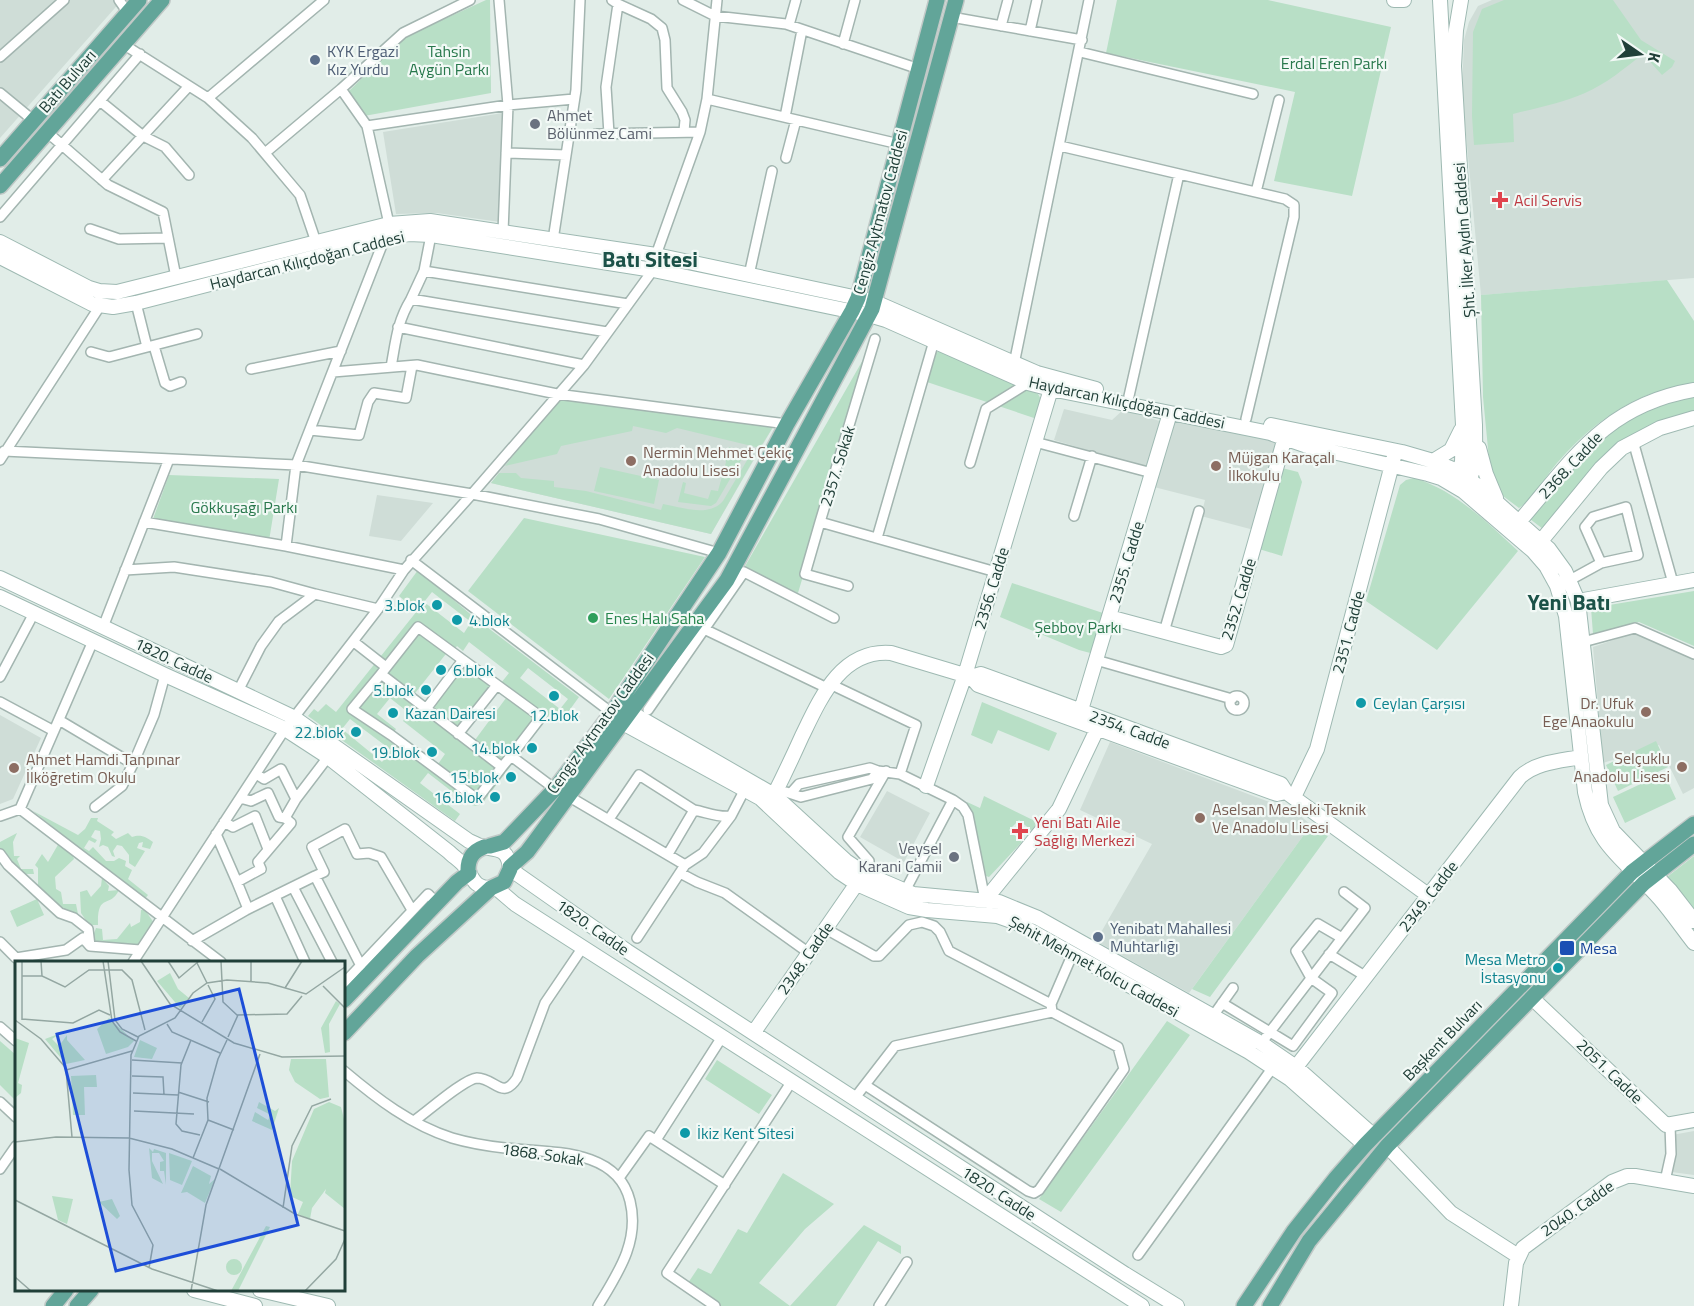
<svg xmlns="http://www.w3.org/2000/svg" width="1694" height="1306" viewBox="0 0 1694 1306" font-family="'Titillium Web',sans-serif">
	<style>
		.built { fill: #cfddd7 }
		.green { fill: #b8dfc6; fill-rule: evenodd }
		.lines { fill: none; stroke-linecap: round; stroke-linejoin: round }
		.street-casing { stroke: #a3b5b0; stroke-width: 12 }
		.secondary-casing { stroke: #9eb9b2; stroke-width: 16 }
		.primary-casing { stroke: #c1c9c7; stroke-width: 18 }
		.street { stroke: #fff; stroke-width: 9 }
		.secondary { stroke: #fff; stroke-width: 14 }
		.primary { stroke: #62a599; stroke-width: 15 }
		.service-dot { fill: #5c6f8a; stroke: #f2f9f6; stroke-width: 2 }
		.worship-dot { fill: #6b7280; stroke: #f2f9f6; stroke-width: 2 }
		.health-dot { fill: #e0444e; stroke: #f2f9f6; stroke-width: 2 }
		.education-dot { fill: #8d6e63; stroke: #f2f9f6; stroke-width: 2 }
		.culture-dot { fill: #0f9aa8; stroke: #f2f9f6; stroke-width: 2 }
		.leisure-dot { fill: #2e9e5b; stroke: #f2f9f6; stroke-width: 2 }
		.transit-dot { fill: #1a4fb4; stroke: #f2f9f6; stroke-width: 2 }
		.labels { text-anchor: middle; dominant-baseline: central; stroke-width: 4.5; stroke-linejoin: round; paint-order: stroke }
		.service-label { font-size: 16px; fill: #4e5e75; stroke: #f2f9f6; text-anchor: start }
		.park-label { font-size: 16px; fill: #28784c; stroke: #f2f9f6 }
		.street-label { font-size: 16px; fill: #203f38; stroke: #f2f9f6 }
		.worship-label { font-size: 16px; fill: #5b616d; stroke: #f2f9f6; text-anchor: start }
		.health-label { font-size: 16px; fill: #be3a42; stroke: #f2f9f6; text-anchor: start }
		.education-label { font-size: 16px; fill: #785e54; stroke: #f2f9f6; text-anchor: start }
		.culture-label { font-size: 16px; fill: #0d838f; stroke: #f2f9f6; text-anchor: end }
		.leisure-label { font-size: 16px; fill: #27864d; stroke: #f2f9f6; text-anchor: start }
		.transit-label { font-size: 16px; fill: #164399; stroke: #f2f9f6; text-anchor: start }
		.district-label { font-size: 22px; font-weight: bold; fill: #1b5248; stroke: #f2f9f6 }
		.inset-road { fill: none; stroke: #94a7a2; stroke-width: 1.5 }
		.view { fill: #1d4ed8; fill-opacity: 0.15; stroke: #1d4ed8; stroke-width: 3 }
		.inset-edge { fill: none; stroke: #203f38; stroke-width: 3 }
	</style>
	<rect width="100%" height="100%" fill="#e1ede8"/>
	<path class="built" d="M0,0H122L0,138Z
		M1492,0H1694V278L1481,295L1462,92L1464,40L1469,22L1478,6Z
		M503,113L500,222L437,213L396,214L383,132Z
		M563,394L773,427L711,534L491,483Z
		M1064,409L1112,420L1123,410L1163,422L1150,469L1054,440Z
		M1174,421L1277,442L1254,530L1201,516L1205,500L1154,487Z
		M377,495L433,503L401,541L369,536Z
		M1634,633L1694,659V788L1683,794L1659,745L1603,763L1593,647Z
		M0,715L41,738L13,799L0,804Z
		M1110,742L1296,812L1311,825L1189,993L1096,941L1152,844L1080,810Z
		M887,791L930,813L904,862L860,837Z
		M1694,1131V1175L1664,1171L1672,1135Z"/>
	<path class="green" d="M486,0H490L491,93L364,116L349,91L403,38Z
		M1117,0H1268L1391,27L1352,196L1274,181L1295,92L1106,53Z
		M1504,0H1613L1641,40L1675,61L1672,67L1662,75L1643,54C1625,68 1606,84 1585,93C1562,103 1537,108 1513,114L1514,142L1474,145L1472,116L1473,32L1482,9Z
		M1667,280L1694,321V383C1678,387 1660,390 1645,396C1610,411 1582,434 1557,463C1544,478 1536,496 1519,508L1499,493L1493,480L1489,459L1483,397L1481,295Z
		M872,344L798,593L744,568Z
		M939,351L1038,394L1042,401L1037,419L927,382L936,353Z
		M563,394L773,427L760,448L677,428L666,433L633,426L632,431L561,446L557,454L505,466Z
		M1694,396V414L1644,429L1616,444L1543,529L1530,519L1603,433L1646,409Z
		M729,447L743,452V457L716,503L711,506L678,502L683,482L686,483L684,493L708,499L711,490L718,491L726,462L723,453Z
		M749,457H755L711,534L491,483L499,473H516L521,478L554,481V487L586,491L661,510L663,504C682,507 708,518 723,501Z
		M600,467L659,480L654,504L594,491Z
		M1282,468L1298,472L1302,482L1282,556L1259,549Z
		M169,475L279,479L269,541L153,519Z
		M1414,478C1455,490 1488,523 1518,551L1437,650L1366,601L1400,485L1406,480Z
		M524,518L705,557L609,699L468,591Z
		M418,570L475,618L579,697L561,722L550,714L482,804L476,806L468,804L428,773L420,783L460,814L455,821L308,716L314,709L318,712L326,704L336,712L417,611L399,596ZM432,592L471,622L464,633L424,602ZM469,642L509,673L501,683L463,660L426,709L412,697L449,650L452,652L457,646L463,651ZM528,668L568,699L560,709L520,678ZM497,685L509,694L472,744L459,734ZM390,698L409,713L403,721L445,754L436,767L392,735L396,729L377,714ZM350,719L391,750L382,762L342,729Z
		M1012,583L1106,614L1094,654L1079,650L1000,617Z
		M1694,591V646L1639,622L1593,634L1591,608Z
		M982,702L1057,733L1049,751L998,730L992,744L971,735Z
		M1656,741L1668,767L1618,791L1606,765Z
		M1664,773L1676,799L1625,823L1613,797Z
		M984,796L1041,824L1032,831L1019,820L1009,830L1022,842L989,877L986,876L967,802L980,808Z
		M33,811L78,835L85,829L91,818H98L97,821L114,832L111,835L116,839L128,833L132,837C141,834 146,837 153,842L150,849L142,847L143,842L139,843L137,848L145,851L135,867L129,863V855L122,846L117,845L113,851L115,857L112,856L108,847L103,845L99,847L101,839L100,831L95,830L91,837L97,840L95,843L89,840L84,848L89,851L93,847L106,861H114L119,858L126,861L125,866L132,870L128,879L148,895L144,900Z
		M1311,825L1328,836L1210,997L1192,989Z
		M17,833L13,842L14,856H20L17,859L21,869H33L34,874H21L0,849V842Z
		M59,843L71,851L74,859L55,877L56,889L61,892L63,904H76L78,914L62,911L38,890V868L35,865L42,854L48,862Z
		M1694,856V913L1667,877Z
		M102,878L109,886L108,891L119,890C110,909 97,892 98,925H89L81,913L80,892L87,890L91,897L101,886Z
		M37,899L44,915L17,927L10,911Z
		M141,910H145L154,923L135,948L94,943L93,936L96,928L102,929L103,940L117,939L130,923L131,927L140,922Z
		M1167,1021L1190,1035L1061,1212L1039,1199Z
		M0,1041L16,1055V1101L0,1085Z
		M717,1060L772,1095L759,1114L705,1079Z
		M783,1173L834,1204L805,1229L759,1283L790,1306L864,1225L901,1246V1254L878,1241L836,1306H717L686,1286L698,1268L711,1274L738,1229L747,1233Z"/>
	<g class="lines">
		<g class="street-casing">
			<path id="street" d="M119,0L128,13
				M499,0L508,105L503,232
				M683,0L715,16L786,24L919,69
				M618,4L651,19L662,28L665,40L667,88L682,112L685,120L684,131
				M951,17L1082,40
				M789,25L796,0
				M1001,26L1008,0
				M1030,31L1037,0
				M123,44L208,98L324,0
				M843,44L855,0
				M1080,52L1253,94
				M0,57L64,0
				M341,89L367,126L389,224
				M0,93L34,121
				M208,98L252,138L300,195L316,242
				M707,99L899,144
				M100,101L143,136L165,147L189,175
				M785,117L802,30
				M367,126L508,105L574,99
				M47,132L108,185L163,212L176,277
				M596,134L700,132
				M609,134L606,87L618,4L612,0
				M1060,146L1285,199L1294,205V217L1246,419
				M265,153L341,89L403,33L470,0
				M506,153L566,155
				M786,158L796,120
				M102,180L189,86
				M1256,192L1279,100
				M0,217L140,54
				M90,229L119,239L168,238
				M431,235L424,271L628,304
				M553,240L576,90L580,0
				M656,255L700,132L707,99L717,0
				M749,275L772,171
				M411,299L424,271
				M136,303L147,347
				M398,327L584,365
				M875,339L820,522L996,572
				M154,346L165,383L170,386L181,382
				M91,352L109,357L197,334
				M1014,364L1089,0
				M391,367C396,340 397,322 411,299L607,332
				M251,369L341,351
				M333,372L417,365L557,394L787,424
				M1129,396L1179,174
				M310,430L359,435L368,402L374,393L406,398L412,366
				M1633,441L1673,583
				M1035,442L1152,473
				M4,451L296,465L472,494L599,519L719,553
				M0,460L100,306
				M970,463L986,409L1028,383
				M1074,516L1092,456
				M144,522L286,546L404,570
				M820,522L805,574L848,586
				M877,538L934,341
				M286,546L296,465L384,240
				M411,560L612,713
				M125,570L174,567L271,582L315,594L279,621L261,646L238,691
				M1570,580L1601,563L1585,527L1593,517L1626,507L1638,555L1601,563
				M315,594L378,609
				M103,627L169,459
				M704,629L827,688
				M1164,632L1199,511
				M354,642L386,667
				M1583,642L1635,628L1694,654
				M1096,660L1232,699
				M381,674L352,709L391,735L477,799L502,767
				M0,677L34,613
				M830,684L916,725L900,774
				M1230 703a7 7 0 1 1 14 0a7 7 0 1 1-14 0Z
				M0,702L54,731
				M426,709L463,660
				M648,710L744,572L834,618
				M59,720L133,764L154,715L165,675
				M458,734L497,685
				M511,756L502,767L381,674L418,627L541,717L511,756L555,789
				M256,774L264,779L281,769L296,799
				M786,792L801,797L872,779L878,771
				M791,793L799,784L870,768L878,771L900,774L953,800L905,891
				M568,796L685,865L637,938
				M240,798L251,801L268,793L279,817L285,818
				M953,800L963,807L968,815L985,900
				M95,807L122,786L133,764
				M20,809L221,962
				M694,810C706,812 718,818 731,816L745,789
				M0,816L20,809L93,641
				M609,819L639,775L694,810L668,854
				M224,822L233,827L255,816L268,849
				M216,834L237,882L261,869L258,862L291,823L285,818L296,799L328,757
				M0,854L8,865L60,913L74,918L88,929L90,946
				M685,865L703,853L731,816
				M680,873L697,882L725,893L809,953
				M864,873L869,861L848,837L886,771
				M315,876L324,872L312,847L345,829L357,854L369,853L381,857L412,910
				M237,882L248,909
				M293,887L332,962
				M275,896L305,962
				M826,929L874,956H879L909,925L922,922L934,926L940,932L949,951L1051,1004
				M192,941L246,910L315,876L361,966
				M0,942L16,958L66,950L83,938L90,946L140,950
				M1329,954L1365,976
				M133,962L285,729L378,609L404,570L472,494L584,365L653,270
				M344,983L428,894L438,904
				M1222,1003L1293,1046L1332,993L1311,978L1296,951L1318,924L1342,938
				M1213,1016L1233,988
				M0,1027L16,1041
				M1266,1037L1365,908L1344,892
				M344,1071C376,1098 411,1125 452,1138C469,1143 487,1146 505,1148C548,1153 617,1147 630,1201C640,1241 618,1273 598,1306
				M865,1085L1028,1191L1034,1193L1039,1190L1124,1069L1118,1047L1052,1012L1051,1004L1073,953
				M854,1099L895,1046L1052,1012
				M0,1102L16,1117
				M414,1121C427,1112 464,1079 477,1078C495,1078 502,1101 517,1078L545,1003L583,947
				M656,1140L722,1037
				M0,1169L16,1146
				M619,1178L649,1136L725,1185
				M1665,1181L1671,1154L1670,1125
				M1138,1255L1273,1067
				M715,1306L667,1273L792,1081
				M879,1306L907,1262"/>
		</g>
		<g class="secondary-casing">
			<path id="secondary" d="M1394,0H1404
				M1440,0L1463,425L1462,462L1456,479
				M1461,0L1456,30L1454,66L1475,425C1475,444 1477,468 1467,485
				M0,242L89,288L99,291L117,292L389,224L430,221L656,255L858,298L875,302L1037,373L1096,389
				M0,257L92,304L113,307L136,303L393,237L409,234L431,235L653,270L869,315L886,320L1028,383L1051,389L1270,433L1307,446L1428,474L1441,478L1463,491L1533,551L1546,566L1557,586L1566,616L1585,792C1597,849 1626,860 1660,899C1672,913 1683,929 1694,943
				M1271,425L1402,452L1433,461L1460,472L1483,490L1549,549L1565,571L1578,601L1601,805L1613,831L1670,890L1694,921
				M1479,448L1486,474L1496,498
				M1433,461L1451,450L1461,430
				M1519,522C1573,459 1606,405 1694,390
				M1541,541L1601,468L1622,448L1660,428L1694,418
				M0,578L293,717L469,841C473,842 478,846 483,847C499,850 508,848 510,869L627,951L1125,1274L1177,1306
				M0,597L165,675L285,729L328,757L449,852C455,858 465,864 468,871C474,882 477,888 491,888
				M1578,601L1694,580
				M1109,617L1221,647L1226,645L1285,437
				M971,677L978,685L1277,794L1286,792
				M1081,710L1170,413
				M630,712L774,795L846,861L864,873L913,894L999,902L1038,918L1261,1043L1296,1067L1374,1136
				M621,722L760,798L839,872L857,884L909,907L927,910L997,916L1017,923L1249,1052L1290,1079L1365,1145
				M926,786L965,675L1051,389
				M774,795C784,775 793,756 802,736C820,699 841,649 891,653L971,677L981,674L1281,784L1286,792L1428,895
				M1294,797L1317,749L1394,457
				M495,887L515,904L1142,1306
				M985,906V900L1059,809L1101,721
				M1532,998L1666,1125L1694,1120
				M754,1032L862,876
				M1296,1067L1520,777C1536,762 1560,761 1581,757
				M1387,1146L1451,1213L1518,1256
				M194,1290L255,1306
				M260,1290L328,1306
				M1511,1306L1516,1263L1523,1248L1612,1182L1627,1176H1635L1694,1186"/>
		</g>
		<g class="primary-casing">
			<path id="primary" d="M0,159L139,0
				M0,186L162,0
				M490,846L504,842L508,838L555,789L612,713L719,553L787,424L852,311L858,298L937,0
				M510,867L527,852L536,840L727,580L872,309L956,0
				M468,870C468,858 473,851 484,847
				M344,1000L457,882L469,873
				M344,1033L417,956L491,888L504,882L510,869
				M53,1306L66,1290
				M77,1306L91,1290
				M1244,1306L1294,1231L1336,1178L1365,1145L1632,872L1694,824
				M1270,1306L1309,1241L1387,1146L1644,883L1694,844"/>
		</g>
		<use href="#street" class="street"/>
		<use href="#secondary" class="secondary"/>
		<use href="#primary" class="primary"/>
	</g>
	<g class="service-dot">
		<circle cx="315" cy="60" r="6"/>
		<circle cx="1098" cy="937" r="6"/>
	</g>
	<g class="worship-dot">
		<circle cx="535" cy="124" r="6"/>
		<circle cx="954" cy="857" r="6"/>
	</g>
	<g class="health-dot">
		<path d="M1497 191h6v6h6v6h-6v6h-6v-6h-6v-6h6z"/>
		<path d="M1017 822h6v6h6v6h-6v6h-6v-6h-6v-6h6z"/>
	</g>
	<g class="education-dot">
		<circle cx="631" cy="461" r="6"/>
		<circle cx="1216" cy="466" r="6"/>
		<circle cx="1646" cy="712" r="6"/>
		<circle cx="1682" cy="767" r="6"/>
		<circle cx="14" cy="768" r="6"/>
		<circle cx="1200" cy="818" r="6"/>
	</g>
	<g class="culture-dot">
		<circle cx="437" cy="605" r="6"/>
		<circle cx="457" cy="620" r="6"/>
		<circle cx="441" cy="670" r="6"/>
		<circle cx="426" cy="690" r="6"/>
		<circle cx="554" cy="696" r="6"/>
		<circle cx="1361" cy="703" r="6"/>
		<circle cx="393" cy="713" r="6"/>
		<circle cx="356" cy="732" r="6"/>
		<circle cx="532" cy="748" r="6"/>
		<circle cx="432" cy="752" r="6"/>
		<circle cx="511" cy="777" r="6"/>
		<circle cx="495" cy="797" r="6"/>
		<circle cx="1558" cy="968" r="6"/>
		<circle cx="685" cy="1133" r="6"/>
	</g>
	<circle class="leisure-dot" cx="593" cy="618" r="6"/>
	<rect class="transit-dot" x="1559" y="940" width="16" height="16" rx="3"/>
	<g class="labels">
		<g class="service-label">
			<text x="327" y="51">KYK Ergazi<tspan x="327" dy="18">Kız Yurdu</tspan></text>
			<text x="1110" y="928">Yenibatı Mahallesi<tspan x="1110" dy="18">Muhtarlığı</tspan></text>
		</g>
		<g class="park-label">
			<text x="449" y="51">Tahsin<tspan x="449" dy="18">Aygün Parkı</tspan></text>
			<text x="1334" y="63">Erdal Eren Parkı</text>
			<text x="244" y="507">Gökkuşağı Parkı</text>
			<text x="1078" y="627">Şebboy Parkı</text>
		</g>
		<g class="street-label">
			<text transform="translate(67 81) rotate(-49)">Batı Bulvarı</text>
			<text transform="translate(880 212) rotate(-75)">Cengiz Aytmatov Caddesi</text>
			<text transform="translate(1464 240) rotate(-94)">Şht. İlker Aydın Caddesi</text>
			<text transform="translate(307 260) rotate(-14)">Haydarcan Kılıçdoğan Caddesi</text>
			<text transform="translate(1127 402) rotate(12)">Haydarcan Kılıçdoğan Caddesi</text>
			<text transform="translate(1570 465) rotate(-47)">2368. Cadde</text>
			<text transform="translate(837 466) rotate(-73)">2357. Sokak</text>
			<text transform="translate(1126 562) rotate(-73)">2355. Cadde</text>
			<text transform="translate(991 588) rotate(-73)">2356. Cadde</text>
			<text transform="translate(1238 599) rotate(-73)">2352. Cadde</text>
			<text transform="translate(1348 632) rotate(-75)">2351. Cadde</text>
			<text transform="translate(174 660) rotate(25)">1820. Cadde</text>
			<text transform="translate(600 723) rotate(-54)">Cengiz Aytmatov Caddesi</text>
			<text transform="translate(1130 729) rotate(20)">2354. Cadde</text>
			<text transform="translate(1428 896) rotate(-52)">2349. Cadde</text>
			<text transform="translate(593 927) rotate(35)">1820. Cadde</text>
			<text transform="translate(805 958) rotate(-55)">2348. Cadde</text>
			<text transform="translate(1094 966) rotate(29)">Şehit Mehmet Kolcu Caddesi</text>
			<text transform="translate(1442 1040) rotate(-46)">Başkent Bulvarı</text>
			<text transform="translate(1610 1071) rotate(44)">2051. Cadde</text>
			<text transform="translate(543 1154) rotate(8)">1868. Sokak</text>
			<text transform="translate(999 1193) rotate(33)">1820. Cadde</text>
			<text transform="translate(1577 1208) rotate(-35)">2040. Cadde</text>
		</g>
		<g class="worship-label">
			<text x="547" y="115">Ahmet<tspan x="547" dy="18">Bölünmez Cami</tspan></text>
			<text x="942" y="848" text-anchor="end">Veysel<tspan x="942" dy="18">Karani Camii</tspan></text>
		</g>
		<g class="health-label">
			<text x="1514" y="200">Acil Servis</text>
			<text x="1034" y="822">Yeni Batı Aile<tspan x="1034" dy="18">Sağlığı Merkezi</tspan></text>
		</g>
		<g class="education-label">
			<text x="643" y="452">Nermin Mehmet Çekiç<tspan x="643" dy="18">Anadolu Lisesi</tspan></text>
			<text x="1228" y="457">Müjgan Karaçalı<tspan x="1228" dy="18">İlkokulu</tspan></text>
			<text x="1634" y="703" text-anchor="end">Dr. Ufuk<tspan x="1634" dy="18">Ege Anaokulu</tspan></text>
			<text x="1670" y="758" text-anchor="end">Selçuklu<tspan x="1670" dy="18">Anadolu Lisesi</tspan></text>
			<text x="26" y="759">Ahmet Hamdi Tanpınar<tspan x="26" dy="18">İlköğretim Okulu</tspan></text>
			<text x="1212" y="809">Aselsan Mesleki Teknik<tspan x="1212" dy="18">Ve Anadolu Lisesi</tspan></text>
		</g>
		<g class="culture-label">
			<text x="425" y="605">3.blok</text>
			<text x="469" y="620" text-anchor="start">4.blok</text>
			<text x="453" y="670" text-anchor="start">6.blok</text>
			<text x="414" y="690">5.blok</text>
			<text x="1373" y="703" text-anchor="start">Ceylan Çarşısı</text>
			<text x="405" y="713" text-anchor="start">Kazan Dairesi</text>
			<text x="554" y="715" text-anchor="middle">12.blok</text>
			<text x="344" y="732">22.blok</text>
			<text x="520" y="748">14.blok</text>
			<text x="420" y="752">19.blok</text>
			<text x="499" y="777">15.blok</text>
			<text x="483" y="797">16.blok</text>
			<text x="1546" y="959">Mesa Metro<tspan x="1546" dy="18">İstasyonu</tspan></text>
			<text x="697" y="1133" text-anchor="start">İkiz Kent Sitesi</text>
		</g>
		<g class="leisure-label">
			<text x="605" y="618">Enes Halı Saha</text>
		</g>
		<g class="transit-label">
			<text x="1580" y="948">Mesa</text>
		</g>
		<g class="district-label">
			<text x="650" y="259">Batı Sitesi</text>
			<text x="1569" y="602">Yeni Batı</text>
		</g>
	</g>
	<g transform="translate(15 961)">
		<rect width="330" height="330" fill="#e1ede8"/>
		<path d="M155,12L163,28L174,37L165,47L142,20ZM321,40L325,43L314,63L315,91L310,92L306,67ZM94,57L119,80L113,86L91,93L82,68ZM46,72L37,78L44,85L52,74V79L70,99L51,103L30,78ZM0,77L14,82L3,122L7,124L6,132L0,137ZM125,79L142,87L137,98L119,96ZM276,98H311L314,136L305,138L280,121L274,109ZM81,114L82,126H69L70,154H58L56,115ZM244,141L260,150L264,147L257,169L237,160L240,151L253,159L256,154L242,147ZM314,141L326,146L330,162V248L310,232L311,228L297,247L295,258L283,253L288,241L275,235L277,200L299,148ZM134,187L138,191L139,188L151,192V224L149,210H145V201L149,200L144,192H137V200L148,223L137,217ZM154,192L177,200L167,224L155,219ZM178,205L196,215L194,223L200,218L190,242L172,231L166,232ZM37,235L58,238L52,263L43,259ZM97,238L105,255L102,258L84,241ZM251,265L255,266L223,330H216ZM211 306a8 8 0 1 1 16 0a8 8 0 1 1-16 0Z" fill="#b8dfc6"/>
		<path class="inset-road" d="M26,0L27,15L50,26L74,9H107L117,19L130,69M88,0L97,60L105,71L121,80M93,0L100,59L107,68L123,76M126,0L155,43L219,82L267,96L330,95M153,0L164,17L184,0M206,0L208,41L222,54L272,53L287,35M237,0H258M182,2L192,22M7,15H27M236,21V0M308,25L330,47M270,27L287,0M7,58L58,62L84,49L95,54M0,59L26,78L50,106M7,59V0M187,61L200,38L193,24M152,63L157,71L205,92M213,76L223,54M176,79L166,104L161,163L167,170L185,174M117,99L167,102M117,115L148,116L149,134M163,131L194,141M118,132L163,134M119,150L179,153M193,159L219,169M57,176L51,109L117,90M0,181L41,176L114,177L157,188L204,208M178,197L193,159L192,137L203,98L212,79M205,208L280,253L330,270M0,239L137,308L203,330M268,247L277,185L297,145L316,138M134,307L138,284L117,244L114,209L116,94L124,75L160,57L178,32L192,22L212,19L253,22L291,33L330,6M0,316L16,330M176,330L191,244L245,93M290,330L321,298L330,278"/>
		<path class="view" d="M224,28L283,264L101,310L42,73Z"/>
		<rect width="330" height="330" class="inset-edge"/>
	</g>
	<g transform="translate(1640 54) rotate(104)" stroke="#f2f9f6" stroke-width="4.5" paint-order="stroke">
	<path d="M0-4.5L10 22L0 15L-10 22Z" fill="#203f38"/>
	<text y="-9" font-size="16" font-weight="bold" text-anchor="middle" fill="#203f38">K</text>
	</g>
</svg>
